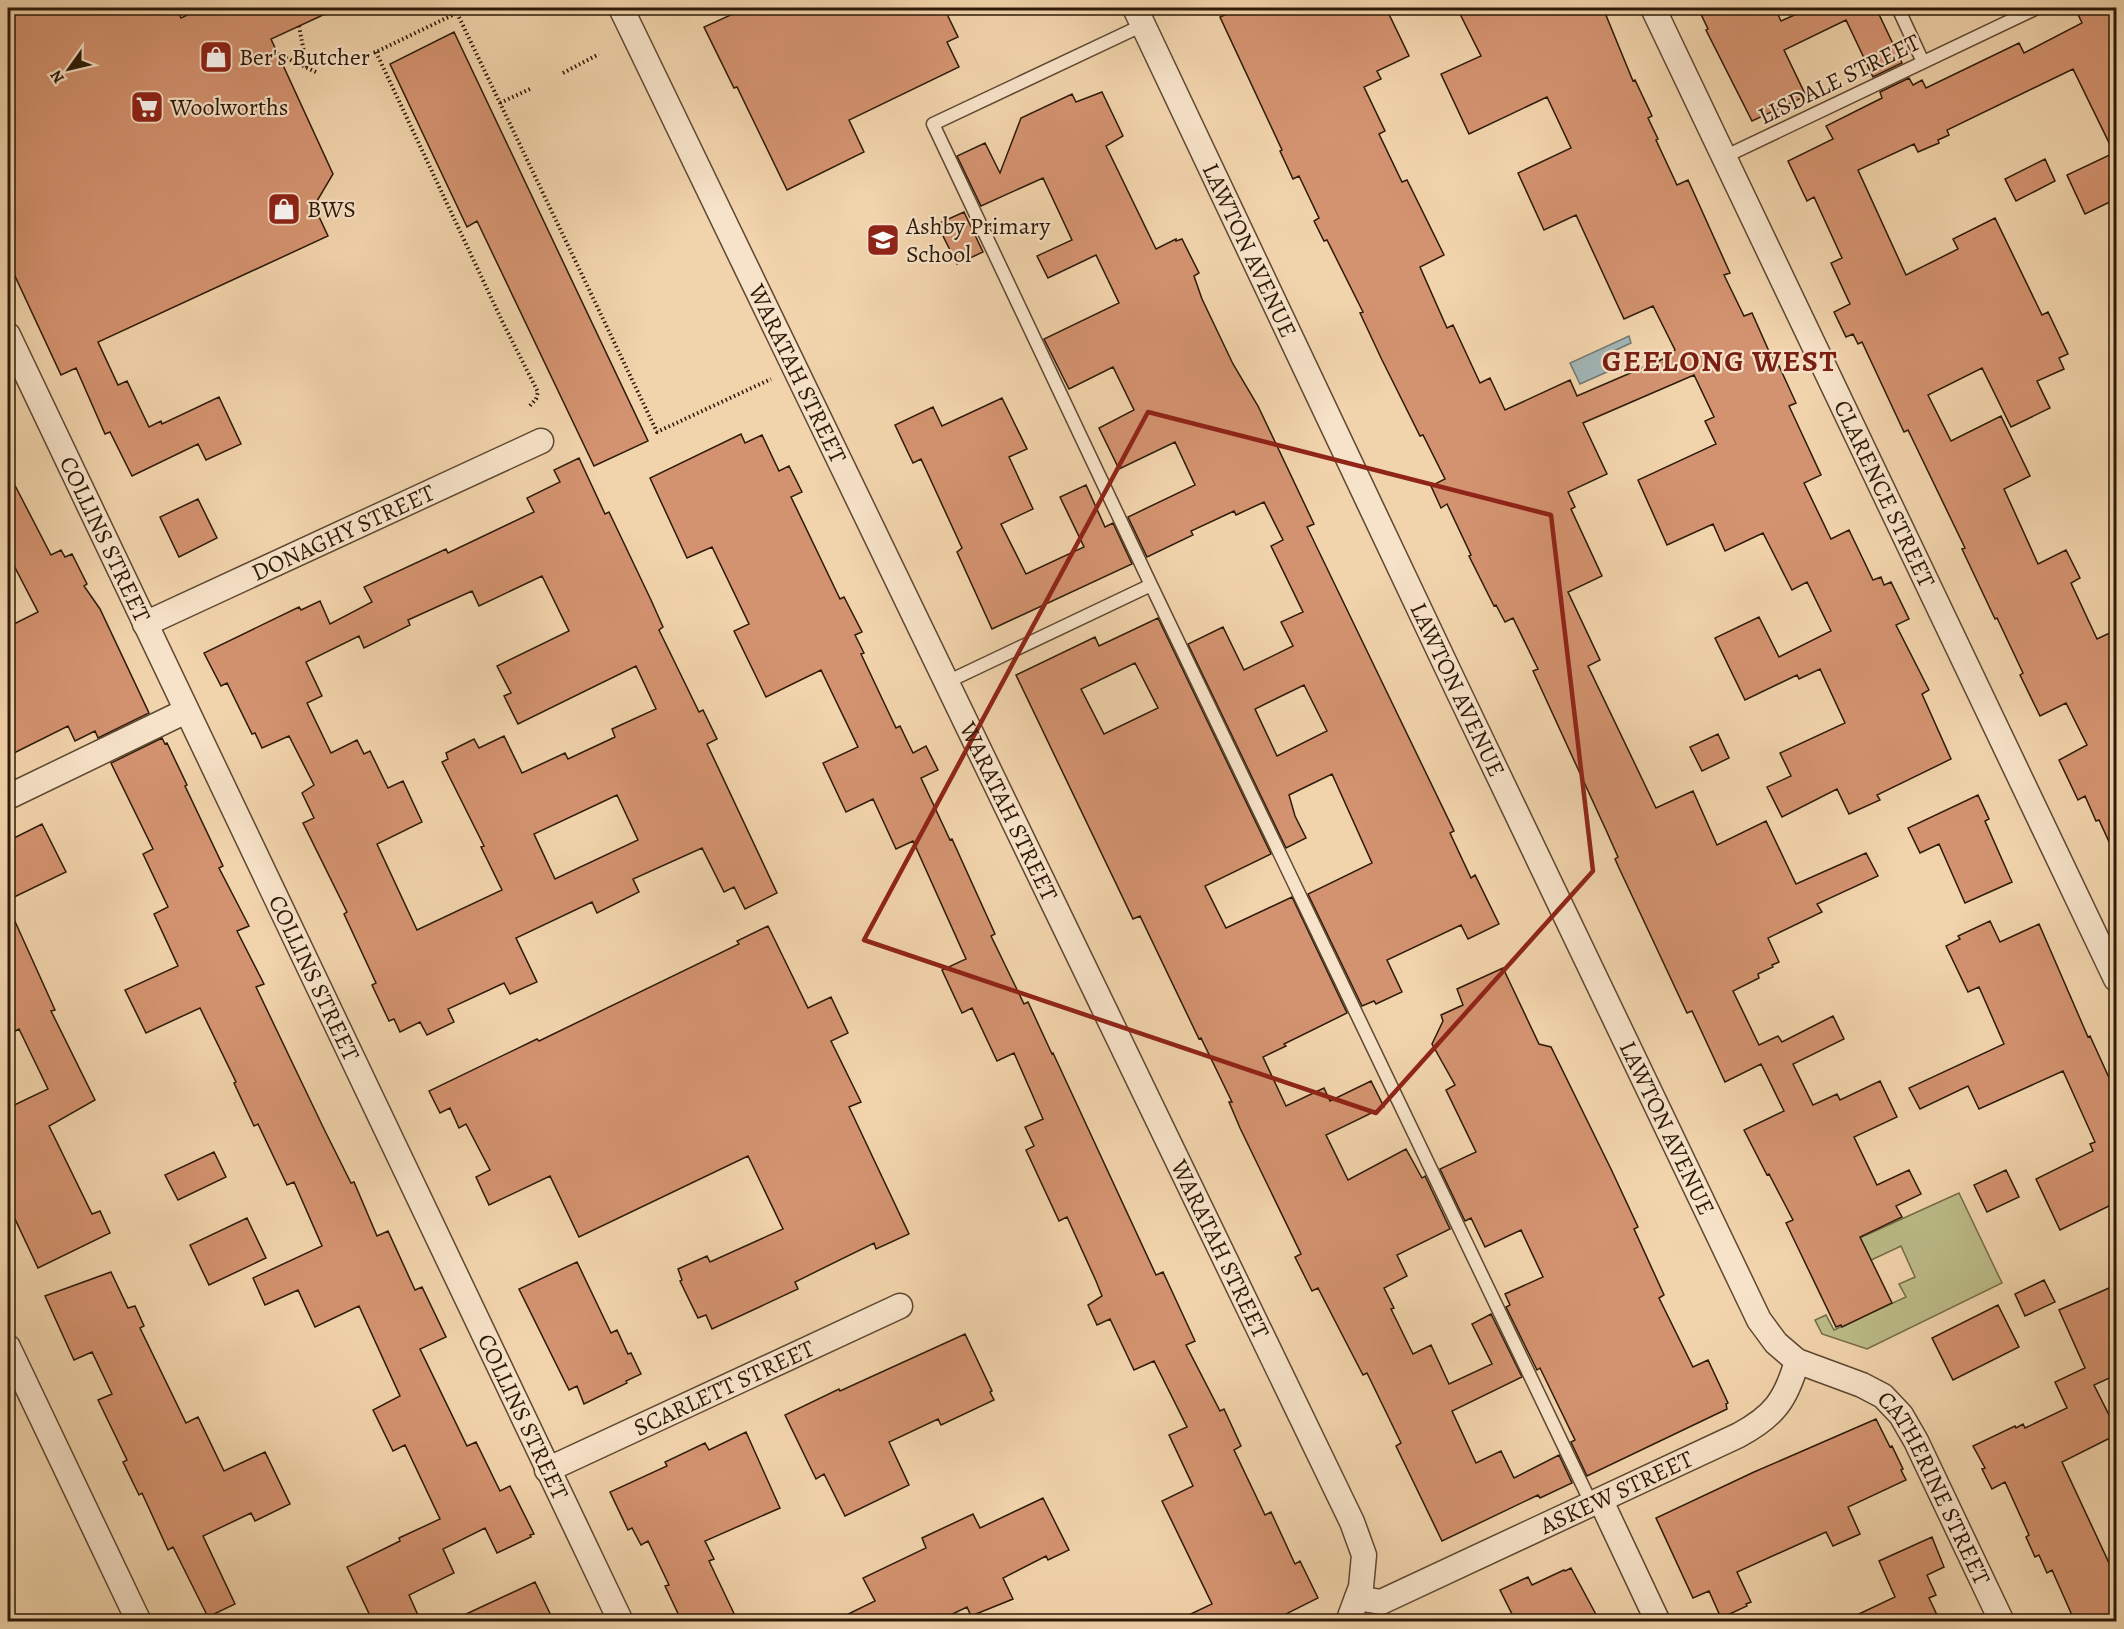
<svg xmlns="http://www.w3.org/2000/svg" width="2124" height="1629" viewBox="0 0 2124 1629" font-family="Alegreya,serif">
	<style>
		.green { fill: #bcbc88; stroke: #746b48; stroke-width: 1.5 }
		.water { fill: #a1b5b6; stroke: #737770; stroke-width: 1.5 }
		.building { fill: #d49370; stroke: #2d1a08; stroke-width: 1.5; fill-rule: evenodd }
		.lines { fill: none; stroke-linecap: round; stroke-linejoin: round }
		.lane-casing { stroke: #5e4831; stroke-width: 15 }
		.street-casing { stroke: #5e4831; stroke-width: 27 }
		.path { stroke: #2d1a08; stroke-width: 4; stroke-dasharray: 1.5 3; stroke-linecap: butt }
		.lane { stroke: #f7e3c9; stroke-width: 12 }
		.street { stroke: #f7e3c9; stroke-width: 24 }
		.marked { fill: none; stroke: #8f2418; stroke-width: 4.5; stroke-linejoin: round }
		.labels { text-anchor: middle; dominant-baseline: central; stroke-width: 4.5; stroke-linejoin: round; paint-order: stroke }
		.poi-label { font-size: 24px; fill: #2d1a08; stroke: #f7e3c9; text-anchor: start }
		.street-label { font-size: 24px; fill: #2d1a08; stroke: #f7e3c9 }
		.district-label { font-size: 30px; font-weight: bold; letter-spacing: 1.5px; fill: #7a1f14; stroke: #f7e3c9 }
	</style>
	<rect width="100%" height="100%" fill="#f2d4ac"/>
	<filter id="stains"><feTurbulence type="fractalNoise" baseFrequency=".00333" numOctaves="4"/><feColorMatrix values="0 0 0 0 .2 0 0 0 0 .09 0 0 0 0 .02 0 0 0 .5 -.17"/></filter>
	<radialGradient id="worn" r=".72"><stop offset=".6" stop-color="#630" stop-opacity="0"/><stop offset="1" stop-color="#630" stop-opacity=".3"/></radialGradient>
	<path class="green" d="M1959,1193L2002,1283L1867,1349L1822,1334L1815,1320L1826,1315L1834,1330L1906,1297L1899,1284L1915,1277L1901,1246L1865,1263L1822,1255Z"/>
	<path class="water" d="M1629,336L1631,343L1603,356L1609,371L1580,384L1570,363Z"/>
	<path class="building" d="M8,8H176L181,18L202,8H338L271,39L333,174L314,206L328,236L98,342L118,385L127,381L149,427L161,421L162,424L219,397L241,444L206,460L198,444L132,476L110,432L105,434L76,368L61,375L8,261Z
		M746,8H944L958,37L947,42L959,67L849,120L864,152L787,190L737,87L734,88L704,27Z
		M1240,8H1386L1409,56L1377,71L1381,79L1364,87L1385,131L1379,134L1402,182L1407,180L1444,255L1420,267L1447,328L1453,325L1480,383L1490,378L1505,410L1570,380L1577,396L1670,356L1669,353L1675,350L1653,306L1624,319L1576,215L1544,230L1518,173L1571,148L1547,97L1469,134L1441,74L1481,56L1457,8H1603L1633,81L1635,80L1652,116L1648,118L1658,139L1656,140L1677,185L1688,180L1730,273L1724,275L1744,316L1752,313L1776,367L1779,366L1796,403L1789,406L1821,475L1804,483L1831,539L1849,530L1873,580L1881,577L1884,585L1891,582L1909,619L1896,625L1929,690L1922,694L1951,759L1877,795L1880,800L1849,814L1837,789L1782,817L1767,787L1791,776L1780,753L1845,723L1820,669L1799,679L1797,675L1745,700L1715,638L1759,617L1779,657L1831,631L1807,582L1792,590L1763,533L1725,551L1713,524L1667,545L1638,480L1716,444L1705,421L1714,417L1694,375L1583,423L1607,474L1568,492L1575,507L1571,509L1602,576L1568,592L1600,660L1588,666L1656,808L1693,791L1717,845L1766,821L1796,884L1866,853L1878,876L1817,904L1822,912L1768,938L1779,962L1772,965L1773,967L1758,974L1759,978L1733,991L1759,1045L1778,1036L1782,1042L1833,1016L1844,1039L1793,1064L1813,1105L1837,1094L1840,1100L1880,1081L1897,1117L1854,1137L1877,1185L1909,1170L1921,1194L1896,1206L1902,1217L1860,1237L1892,1303L1842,1327L1841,1325L1836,1327L1786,1223L1793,1220L1769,1174L1767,1175L1744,1130L1784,1111L1761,1064L1725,1082L1692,1011L1687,1013L1619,868L1615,859L1618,857L1606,830L1533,671L1538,669L1513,618L1505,622L1496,605L1494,606L1469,556L1471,555L1447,504L1441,508L1431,486L1445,479L1423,435L1420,436L1382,360L1360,313L1363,312L1327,240L1324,241L1314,221L1319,218L1299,176L1293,179L1280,151L1282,150L1220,17Z
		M1698,8H1775L1781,21L1810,8H1876L1902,63L1873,77L1846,20L1784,50L1806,96L1752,121L1706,30L1708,29Z
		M2075,8H2116V199L2085,214L2067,175L2114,153L2073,69L1947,130L1949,135L1938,140L1939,143L1918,152L1914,144L1858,170L1906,275L1958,249L1953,239L1995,218L2042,315L2048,312L2068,354L2059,358L2064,369L2037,381L2050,408L2011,427L1982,368L1928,395L1951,441L2001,416L2030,476L2004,489L2038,564L2066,550L2080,578L2071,583L2097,639L2116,630V857L2099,820L2096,821L2085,796L2078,800L2059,760L2087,745L2066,703L2040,716L2020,675L2023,673L1997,618L1995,619L1962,549L1965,548L1908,430L1904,432L1862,342L1858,344L1853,334L1846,337L1834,312L1850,304L1831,263L1842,258L1814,197L1807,201L1788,161L1833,139L1826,126L1882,98L1880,92L1909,78L1913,85L1922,80L1926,88L2019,43L2024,53L2082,23Z
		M454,32L648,441L594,466L477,221L467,227L390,64Z
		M1102,92L1123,136L1106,146L1156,249L1176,239V241L1182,239L1199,273L1194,276L1202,299L1233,364L1258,406L1314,524L1307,527L1454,831L1450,833L1471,878L1475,875L1499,924L1468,939L1461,925L1387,960L1402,992L1376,1004L1374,1001L1362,1006L1308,894L1372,863L1332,774L1289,795L1295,816L1306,838L1286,848L1188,644L1223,627L1244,670L1293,646L1281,622L1303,612L1271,546L1283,540L1264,502L1236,515L1234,511L1191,531L1193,535L1147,557L1128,517L1195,485L1175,442L1119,469L1099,428L1134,410L1113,367L1069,389L1044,339L1119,303L1096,255L1048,278L1037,256L1072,240L1043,178L981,206L957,156L985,143L1000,173L1021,118L1072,94L1076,102ZM1304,685L1327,731L1277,756L1255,709Z
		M2045,159L2055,181L2016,201L2005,179Z
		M964,212L983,252L957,264L937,224Z
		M1002,398L1027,449L1009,457L1033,509L1001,524L1026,574L1084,547L1060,497L1086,485L1105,527L1113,523L1132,564L992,629L957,552L962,548L921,459L913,463L895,425L933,407L942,426Z
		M741,434L745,443L762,435L779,471L789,466L802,492L791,497L840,599L844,597L862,632L855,635L864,653L861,654L896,728L900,726L913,753L926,746L938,770L921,778L950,840L952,839L995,934L991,936L1024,1004L1028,1002L1052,1054L1053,1053L1156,1275L1163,1272L1195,1341L1186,1345L1220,1411L1224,1409L1241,1446L1234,1450L1265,1515L1271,1512L1295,1564L1300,1561L1318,1598L1270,1622H1174L1212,1604L1162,1501L1193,1486L1169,1435L1187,1427L1154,1361L1134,1370L1110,1319L1097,1325L1088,1305L1102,1296L1096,1281L1067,1217L1059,1221L1026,1150L1034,1146L1025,1127L1043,1119L1014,1053L997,1061L972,1008L962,1013L942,970L966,959L913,841L896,849L873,799L846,812L823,763L858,747L821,670L766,697L734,631L749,624L712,547L687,558L650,478Z
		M579,458L605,514L609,512L651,600L663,627L659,630L699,712L703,710L717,739L707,744L777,893L745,909L734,887L724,892L702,848L633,879L639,892L597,913L592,902L516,938L537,982L510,994L504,983L448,1009L454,1022L427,1035L420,1022L400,1032L394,1019L389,1021L372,985L376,983L344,914L347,912L303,823L314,818L302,793L314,785L289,736L262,748L255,733L252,734L227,683L221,686L204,653L299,607L301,610L320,601L330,624L372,602L364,587L446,549L448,553L534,512L527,498L560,482L554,470ZM542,576L569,631L497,666L511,693L504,696L518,724L636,666L656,709L612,729L615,737L568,759L565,753L522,773L504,736L479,748L474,739L446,753L448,759L442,762L484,846L481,847L502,890L417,930L377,844L422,822L403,781L388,788L370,751L364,754L357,740L331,753L307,703L322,696L306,662L359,636L364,648L410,625L408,620L472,591L479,606ZM617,795L638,840L555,879L534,834Z
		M8,472L51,555L61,550L65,557L72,554L87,584L84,586L100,609L149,713L98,738L95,731L75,741L68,726L8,756V627L38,612L8,554Z
		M198,499L217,538L179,557L160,517Z
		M1158,618L1271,854L1205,886L1226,928L1292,897L1347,1013L1284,1044L1286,1046L1263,1057L1286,1106L1324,1088L1330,1101L1371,1081L1384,1107L1326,1135L1348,1180L1406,1149L1422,1178L1425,1176L1450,1229L1397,1255L1407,1276L1384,1288L1394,1308L1391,1309L1413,1354L1431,1345L1449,1384L1492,1364L1472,1324L1491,1314L1522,1377L1452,1411L1476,1463L1501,1451L1514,1478L1559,1455L1572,1483L1540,1498L1538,1495L1442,1541L1396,1446L1401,1443L1367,1373L1363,1375L1318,1288L1312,1291L1295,1257L1301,1254L1240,1128L1229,1102H1232L1201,1038L1199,1039L1140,916L1133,919L1016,675L1095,637L1099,646ZM1135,663L1158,708L1104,734L1081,689Z
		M1718,734L1729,758L1702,771L1690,747Z
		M162,738L165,744L167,743L187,785L185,786L223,866L219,868L249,926L237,931L264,984L256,987L324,1129L351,1183L354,1182L377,1236L388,1231L415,1290L422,1287L446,1337L420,1349L467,1446L476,1442L500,1491L510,1486L534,1534L530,1535L531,1537L497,1553L485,1528L443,1549L454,1573L409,1595L421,1622H373L347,1567L400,1541L399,1538L440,1519L405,1445L393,1451L373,1410L400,1396L359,1306L315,1327L298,1290L265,1305L253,1278L322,1246L294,1182L287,1185L258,1124L254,1126L234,1083L236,1082L200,1008L146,1033L125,990L178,966L154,914L168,907L143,854L153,849L111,763Z
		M1978,795L1989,819L1985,821L2012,882L1965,903L1939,844L1920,853L1908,828Z
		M42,824L66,872L8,900V841Z
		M8,906L55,1010L51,1011L95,1100L49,1126L92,1214L100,1211L110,1233L38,1268L8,1204V1108L48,1089L19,1029L8,1035Z
		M1990,921L2000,942L2039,924L2088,1037L2090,1036L2116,1093V1205L2115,1203L2060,1230L2036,1179L2093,1151L2090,1144L2095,1142L2063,1071L1979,1109L1968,1086L1920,1109L1909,1088L2004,1044L1979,987L1968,992L1946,946L1960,939L1958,936Z
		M768,926L808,1008L831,997L848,1033L831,1041L861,1102L849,1107L909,1234L876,1249L874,1243L795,1282L798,1289L712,1329L706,1315L698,1318L680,1281L682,1280L678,1269L707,1256L710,1262L783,1229L748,1156L579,1237L550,1176L489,1205L476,1177L490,1170L466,1124L459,1128L450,1108L440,1113L429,1091L537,1039L539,1041L739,944L737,941Z
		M1503,968L1539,1044L1551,1047L1611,1169L1638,1227L1634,1229L1664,1295L1659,1298L1693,1367L1708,1360L1728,1403L1726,1404L1727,1409L1587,1476L1571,1442L1575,1440L1540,1368L1537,1370L1506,1307L1510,1305L1505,1294L1543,1277L1521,1230L1485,1247L1471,1218L1465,1221L1440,1169L1476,1152L1446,1090L1455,1085L1432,1044L1443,1021L1441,1015L1463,1005L1457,989Z
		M214,1152L226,1177L178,1200L165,1175Z
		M2006,1170L2019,1197L1987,1212L1974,1185Z
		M247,1218L266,1258L209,1285L190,1245Z
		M577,1262L611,1333L617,1330L628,1354L631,1353L641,1374L626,1381L627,1383L584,1404L577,1386L569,1390L519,1289Z
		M111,1272L128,1308L135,1306L144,1326L140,1328L186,1423L198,1417L224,1471L265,1452L290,1504L255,1521L251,1513L203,1536L235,1604L208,1617L173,1547L168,1550L142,1493L139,1495L123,1462L127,1460L98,1400L112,1394L92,1352L74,1360L45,1296Z
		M2044,1280L2055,1302L2025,1316L2015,1294Z
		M2116,1285V1375L2094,1385L2116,1429V1435L2062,1462L2116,1578V1622H2075L2052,1570L2047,1573L2039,1555L2035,1557L2026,1537L2029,1535L2005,1482L1992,1489L1982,1469L1985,1468L1973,1446L2015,1426L2016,1428L2023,1424L2025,1428L2067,1408L2055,1382L2085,1368L2059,1310Z
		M1998,1305L2019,1347L1953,1380L1932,1338Z
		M965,1334L992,1391L990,1392L994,1400L941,1425L938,1419L889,1442L909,1485L845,1516L824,1474L816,1479L785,1415L839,1389L840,1391Z
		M1876,1419L1890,1447L1892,1446L1903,1469L1901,1470L1906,1480L1848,1507L1860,1534L1833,1546L1826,1532L1737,1572L1751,1602L1746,1604L1747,1606L1721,1618L1709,1591L1693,1598L1656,1518L1754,1472Z
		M746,1432L780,1508L705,1541L714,1559L709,1561L738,1622H682L665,1586L669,1585L648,1541L641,1545L632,1528L628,1530L610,1492L667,1466L665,1462L705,1443L709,1450Z
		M1043,1498L1069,1550L1048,1560L1046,1556L1003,1578L1013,1599L971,1616L967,1607L936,1622H832L875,1601L863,1578L926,1548L922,1538L973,1514L980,1528Z
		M1932,1537L1944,1567L1927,1575L1936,1595L1929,1598L1937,1615L1924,1622H1842L1895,1597L1879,1561Z
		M1571,1568L1600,1622H1516L1500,1590L1528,1577L1532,1585L1564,1570L1565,1571Z
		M535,1582L554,1622H449Z"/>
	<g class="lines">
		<g class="lane-casing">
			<path id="lane" d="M1898,8L1923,62
				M1143,25L933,124L1151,585L1592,1505
				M1724,157L2037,8
				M947,682L1151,585"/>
		</g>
		<g class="street-casing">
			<g id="street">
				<path id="s1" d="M621,8L1352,1522L1364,1555L1361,1587L1348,1622"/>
				<path id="s2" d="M1135,8L1459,693L1759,1320L1776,1343L1797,1361L1862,1385L1883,1396L1901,1415L1916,1441L2002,1622"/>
				<path id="s3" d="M1653,8L2116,979"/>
				<path id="s4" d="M8,335L621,1622"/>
				<path id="s5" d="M145,624L541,441"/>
				<path d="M8,797L186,711"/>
				<path d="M8,1347L139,1622"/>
				<path id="s6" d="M547,1470L900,1306"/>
				<path d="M1601,1501L1658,1622"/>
				<path id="s7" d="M1357,1598L1381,1602L1739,1435C1774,1416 1786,1400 1797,1361"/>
			</g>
		</g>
		<path class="path" d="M457,13L657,432L771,379
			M299,26L307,68
			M376,52L503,323L538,392L536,399L528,408
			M278,54L318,73
			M352,59L376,52L465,9L464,8
			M563,73L599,54
			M500,103L532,88"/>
		<use href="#lane" class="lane"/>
		<use href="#street" class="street"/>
	</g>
	<path class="marked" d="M1148,412L1551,515L1593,871L1376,1113L864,940Z"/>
	<defs>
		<g id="shop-square" transform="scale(1.725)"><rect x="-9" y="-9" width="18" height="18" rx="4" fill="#8f2418" stroke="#f7e3c9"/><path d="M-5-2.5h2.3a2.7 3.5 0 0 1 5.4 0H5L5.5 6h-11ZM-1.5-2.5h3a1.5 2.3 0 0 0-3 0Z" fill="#fff"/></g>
		<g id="supermarket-square" transform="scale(1.725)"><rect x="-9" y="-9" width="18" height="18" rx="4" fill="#8f2418" stroke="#f7e3c9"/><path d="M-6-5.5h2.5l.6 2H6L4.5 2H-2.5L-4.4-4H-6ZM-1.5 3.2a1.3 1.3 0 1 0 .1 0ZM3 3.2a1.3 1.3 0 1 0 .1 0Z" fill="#fff"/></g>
		<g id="school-square" transform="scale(1.725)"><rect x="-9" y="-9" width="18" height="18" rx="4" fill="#8f2418" stroke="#f7e3c9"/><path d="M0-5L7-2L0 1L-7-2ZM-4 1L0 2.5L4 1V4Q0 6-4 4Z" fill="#fff"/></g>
	</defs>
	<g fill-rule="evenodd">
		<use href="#shop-square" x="216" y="57"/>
		<use href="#supermarket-square" x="147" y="107"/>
		<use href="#shop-square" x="284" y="209"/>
		<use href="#school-square" x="883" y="240"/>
	</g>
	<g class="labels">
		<g class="poi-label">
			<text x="239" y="57">Ber's Butcher</text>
			<text x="170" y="107">Woolworths</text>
			<text x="307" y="209">BWS</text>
			<text x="906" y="226">Ashby Primary<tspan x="906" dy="28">School</tspan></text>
		</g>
		<g class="street-label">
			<text transform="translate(1839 79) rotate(-26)">LISDALE STREET</text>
			<text stroke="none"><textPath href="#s2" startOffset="268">LAWTON AVENUE</textPath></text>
			<text stroke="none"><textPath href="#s1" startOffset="406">WARATAH STREET</textPath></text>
			<text stroke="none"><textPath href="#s3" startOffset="538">CLARENCE STREET</textPath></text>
			<text stroke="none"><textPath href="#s5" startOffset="218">DONAGHY STREET</textPath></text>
			<text stroke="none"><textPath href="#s4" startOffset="226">COLLINS STREET</textPath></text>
			<text stroke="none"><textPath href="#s2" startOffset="754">LAWTON AVENUE</textPath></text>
			<text stroke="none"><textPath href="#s1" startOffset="892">WARATAH STREET</textPath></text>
			<text stroke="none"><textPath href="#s4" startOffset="712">COLLINS STREET</textPath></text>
			<text stroke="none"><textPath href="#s2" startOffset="1240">LAWTON AVENUE</textPath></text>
			<text stroke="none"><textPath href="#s1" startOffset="1378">WARATAH STREET</textPath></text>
			<text stroke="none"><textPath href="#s6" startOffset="195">SCARLETT STREET</textPath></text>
			<text stroke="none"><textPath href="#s4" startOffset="1198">COLLINS STREET</textPath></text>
			<text stroke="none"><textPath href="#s2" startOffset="1708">CATHERINE STREET</textPath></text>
			<text stroke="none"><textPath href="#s7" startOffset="284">ASKEW STREET</textPath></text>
		</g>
		<g class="district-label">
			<text x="1720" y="361">GEELONG WEST</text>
		</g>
	</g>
	<rect width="2124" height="1629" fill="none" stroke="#f2d4ac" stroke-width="30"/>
	<rect x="9" y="9" width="2106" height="1611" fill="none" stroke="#2d1a08" stroke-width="3"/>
	<rect x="15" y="15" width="2094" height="1599" fill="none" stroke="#2d1a08" stroke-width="1.5"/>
	<g transform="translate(69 69) rotate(236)" stroke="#f7e3c9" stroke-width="4.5" paint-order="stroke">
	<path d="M0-4.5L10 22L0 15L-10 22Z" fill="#2d1a08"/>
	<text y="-9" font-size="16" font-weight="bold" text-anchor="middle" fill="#2d1a08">N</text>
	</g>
	<rect width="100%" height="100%" filter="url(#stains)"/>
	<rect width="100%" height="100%" fill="url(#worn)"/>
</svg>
